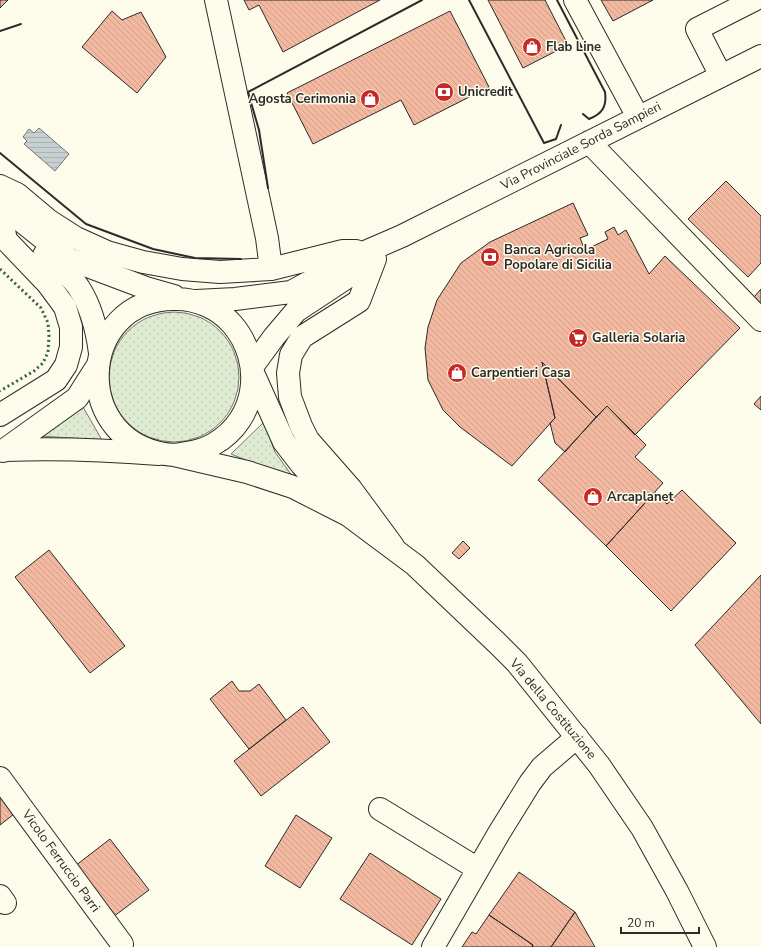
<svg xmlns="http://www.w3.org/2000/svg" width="761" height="947" viewBox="0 0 761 947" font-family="'Nunito Sans',sans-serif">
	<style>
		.green { fill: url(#green-dots); stroke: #74746e }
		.water { fill: url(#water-rules); stroke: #74746e }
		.building { fill: url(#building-back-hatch); stroke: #2b2b2b }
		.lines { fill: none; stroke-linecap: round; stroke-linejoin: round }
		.minor-casing { stroke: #2b2b2b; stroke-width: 24 }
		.major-casing { stroke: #2b2b2b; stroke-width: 24 }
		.minor { stroke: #fdfbea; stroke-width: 22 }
		.major { stroke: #fdfbea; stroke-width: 22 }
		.hedge { stroke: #34623c; stroke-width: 3; stroke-dasharray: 2 3; stroke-linecap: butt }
		.wall { stroke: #2b2b2b; stroke-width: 2 }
		.labels { text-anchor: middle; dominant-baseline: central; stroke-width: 3; stroke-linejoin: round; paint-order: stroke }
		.poi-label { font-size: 13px; font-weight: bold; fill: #2b2b2b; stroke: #fdfbea; text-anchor: start }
		.street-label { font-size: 13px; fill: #2b2b2b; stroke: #fdfbea }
	</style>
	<defs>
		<pattern id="green-dots" width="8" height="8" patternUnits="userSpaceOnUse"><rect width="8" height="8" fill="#deebd1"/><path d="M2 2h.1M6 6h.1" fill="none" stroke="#bfcab4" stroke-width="1.8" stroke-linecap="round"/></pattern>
		<pattern id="water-rules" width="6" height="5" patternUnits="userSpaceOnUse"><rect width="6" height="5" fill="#c7d0d0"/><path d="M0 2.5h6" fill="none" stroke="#abb3b3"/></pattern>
		<pattern id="building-back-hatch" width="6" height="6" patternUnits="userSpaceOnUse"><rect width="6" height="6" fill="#f2b8a0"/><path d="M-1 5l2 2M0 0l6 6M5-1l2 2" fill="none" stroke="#d09e8a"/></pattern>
	</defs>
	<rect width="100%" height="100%" fill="#fdfbea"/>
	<path class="green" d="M109 377a65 65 0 1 1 130 0a65 65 0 1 1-130 0Z
		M83,407L102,440L40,436Z
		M264,422L275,452L295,480L231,454Z"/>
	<path class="water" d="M39,128L69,154L55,171L24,144L27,141L23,137L29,129L34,133Z"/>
	<path class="building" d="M0,0H8L0,8Z
		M244,0H380L283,52L259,5L249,10Z
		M488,0H545L568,45L523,68Z
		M601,0H653L613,21Z
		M112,11L122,20L141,12L166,57L137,93L82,47Z
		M450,11L489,87L414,125L401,100L313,144L287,93Z
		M726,181L761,216V263L748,277L688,219Z
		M573,203L588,235L580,238L585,250L608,239L605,232L614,227L618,235L626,230L649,274L665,256L740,328L635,435L607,406L596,417L542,362L555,418L512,466L460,427L443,410L428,380L425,348L428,327L437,300L461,263L490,242Z
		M761,289V304L754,297Z
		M542,362L596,417L565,452L555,443L550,423L555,418Z
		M761,396V410L754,404Z
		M607,406L646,445L635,457L663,483L606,546L538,480Z
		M682,490L736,543L671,611L606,546L655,492L667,504Z
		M463,541L470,548L459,559L452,553Z
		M49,550L125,646L90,673L15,577Z
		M761,575V724L695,645Z
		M232,681L239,691H250L259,684L286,720L249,749L210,699Z
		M303,707L330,742L261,796L234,761Z
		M0,796L14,814L0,825Z
		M296,815L332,838L300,888L265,866Z
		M110,839L149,890L113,917L75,866Z
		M370,853L441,899L412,945L340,899Z
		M519,872L575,912L551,947H532L533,945L489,915Z
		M575,912L595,947H551Z
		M489,915L533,945L532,947H462L472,932L476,934Z"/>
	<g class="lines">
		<g class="minor-casing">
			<path id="minor" d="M216,0L267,238L271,269
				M575,0L638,117
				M721,76L697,29L754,0
				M589,142L761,320
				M0,186L17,194L48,220L76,238L107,252L143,262L182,269L220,272L271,269L343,251H356
				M375,259L359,301L302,337L291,355L288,373L290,397L301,426L308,440L351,489L393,546
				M196,301L235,299L291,292L365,252L402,236L761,56
				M252,367L274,337L296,311L355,272
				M0,415L56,380L66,365L71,347V327L65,307L48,284L6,240L2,221
				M5,450C57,448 108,450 159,454
				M3,451L77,398L98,365
				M0,778L122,944
				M380,809L478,869
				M0,896L5,903
				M433,947L499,833L530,783L542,767L577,737"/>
		</g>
		<g class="major-casing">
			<path id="major" d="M0,204L69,259L146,288L174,296
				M44,255C56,265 71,275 79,288C92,308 97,330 100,353
				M253,373L284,442L301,464L339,505
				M174,455C188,453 202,451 214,444C258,419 264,361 232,324C218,308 197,299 176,299C76,297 68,447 174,455L247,472L293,487L348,515L415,565L497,643L517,663L599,765L642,828L677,891L705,947"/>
		</g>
		<use href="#minor" class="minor"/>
		<use href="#major" class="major"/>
		<path class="hedge" d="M0,269L41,308L48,323L49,335L48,352L43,363L34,371L0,391"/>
		<path class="wall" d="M469,0L544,143L556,139L561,125
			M557,0L605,92C607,107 602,114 589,119L583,114
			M0,31L21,24
			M0,153L86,224L153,249L195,258L241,259
			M268,188L259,130L248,92L422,0"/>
	</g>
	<defs>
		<g id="shop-disc" transform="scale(1)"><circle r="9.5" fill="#c62828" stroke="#fdfbea"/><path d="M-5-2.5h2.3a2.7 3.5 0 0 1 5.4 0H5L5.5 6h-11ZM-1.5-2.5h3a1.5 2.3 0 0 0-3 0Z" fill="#fff"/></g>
		<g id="bank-disc" transform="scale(1)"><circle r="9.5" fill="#c62828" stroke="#fdfbea"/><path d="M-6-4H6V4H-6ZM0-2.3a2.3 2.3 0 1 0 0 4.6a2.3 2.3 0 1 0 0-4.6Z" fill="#fff"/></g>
		<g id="supermarket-disc" transform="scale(1)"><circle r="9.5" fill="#c62828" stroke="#fdfbea"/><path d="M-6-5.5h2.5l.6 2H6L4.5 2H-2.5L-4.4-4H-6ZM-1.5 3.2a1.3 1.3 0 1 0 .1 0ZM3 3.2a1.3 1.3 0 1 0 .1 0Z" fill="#fff"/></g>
	</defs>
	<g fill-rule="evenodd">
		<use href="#shop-disc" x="532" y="47"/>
		<use href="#bank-disc" x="444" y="92"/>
		<use href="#shop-disc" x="370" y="99"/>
		<use href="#bank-disc" x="490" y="257"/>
		<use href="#supermarket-disc" x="578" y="338"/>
		<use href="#shop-disc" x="457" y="373"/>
		<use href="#shop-disc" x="593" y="497"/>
	</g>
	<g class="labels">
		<g class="poi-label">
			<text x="546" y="47">Flab Line</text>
			<text x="458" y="92">Unicredit</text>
			<text x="356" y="99" text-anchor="end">Agosta Cerimonia</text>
			<text x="504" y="250">Banca Agricola<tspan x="504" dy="15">Popolare di Sicilia</tspan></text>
			<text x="592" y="338">Galleria Solaria</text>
			<text x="471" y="373">Carpentieri Casa</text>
			<text x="607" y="497">Arcaplanet</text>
		</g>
		<g class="street-label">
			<text transform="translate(581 146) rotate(-27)">Via Provinciale Sorda Sampieri</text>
			<text transform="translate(553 709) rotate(50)">Via della Costituzione</text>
			<text transform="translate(61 861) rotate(54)">Vicolo Ferruccio Parri</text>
		</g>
	</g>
	<path d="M621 927v6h78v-6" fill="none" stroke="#2b2b2b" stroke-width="2"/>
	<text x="627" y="927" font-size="12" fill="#2b2b2b" stroke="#fdfbea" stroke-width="3" paint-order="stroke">20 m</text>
</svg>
